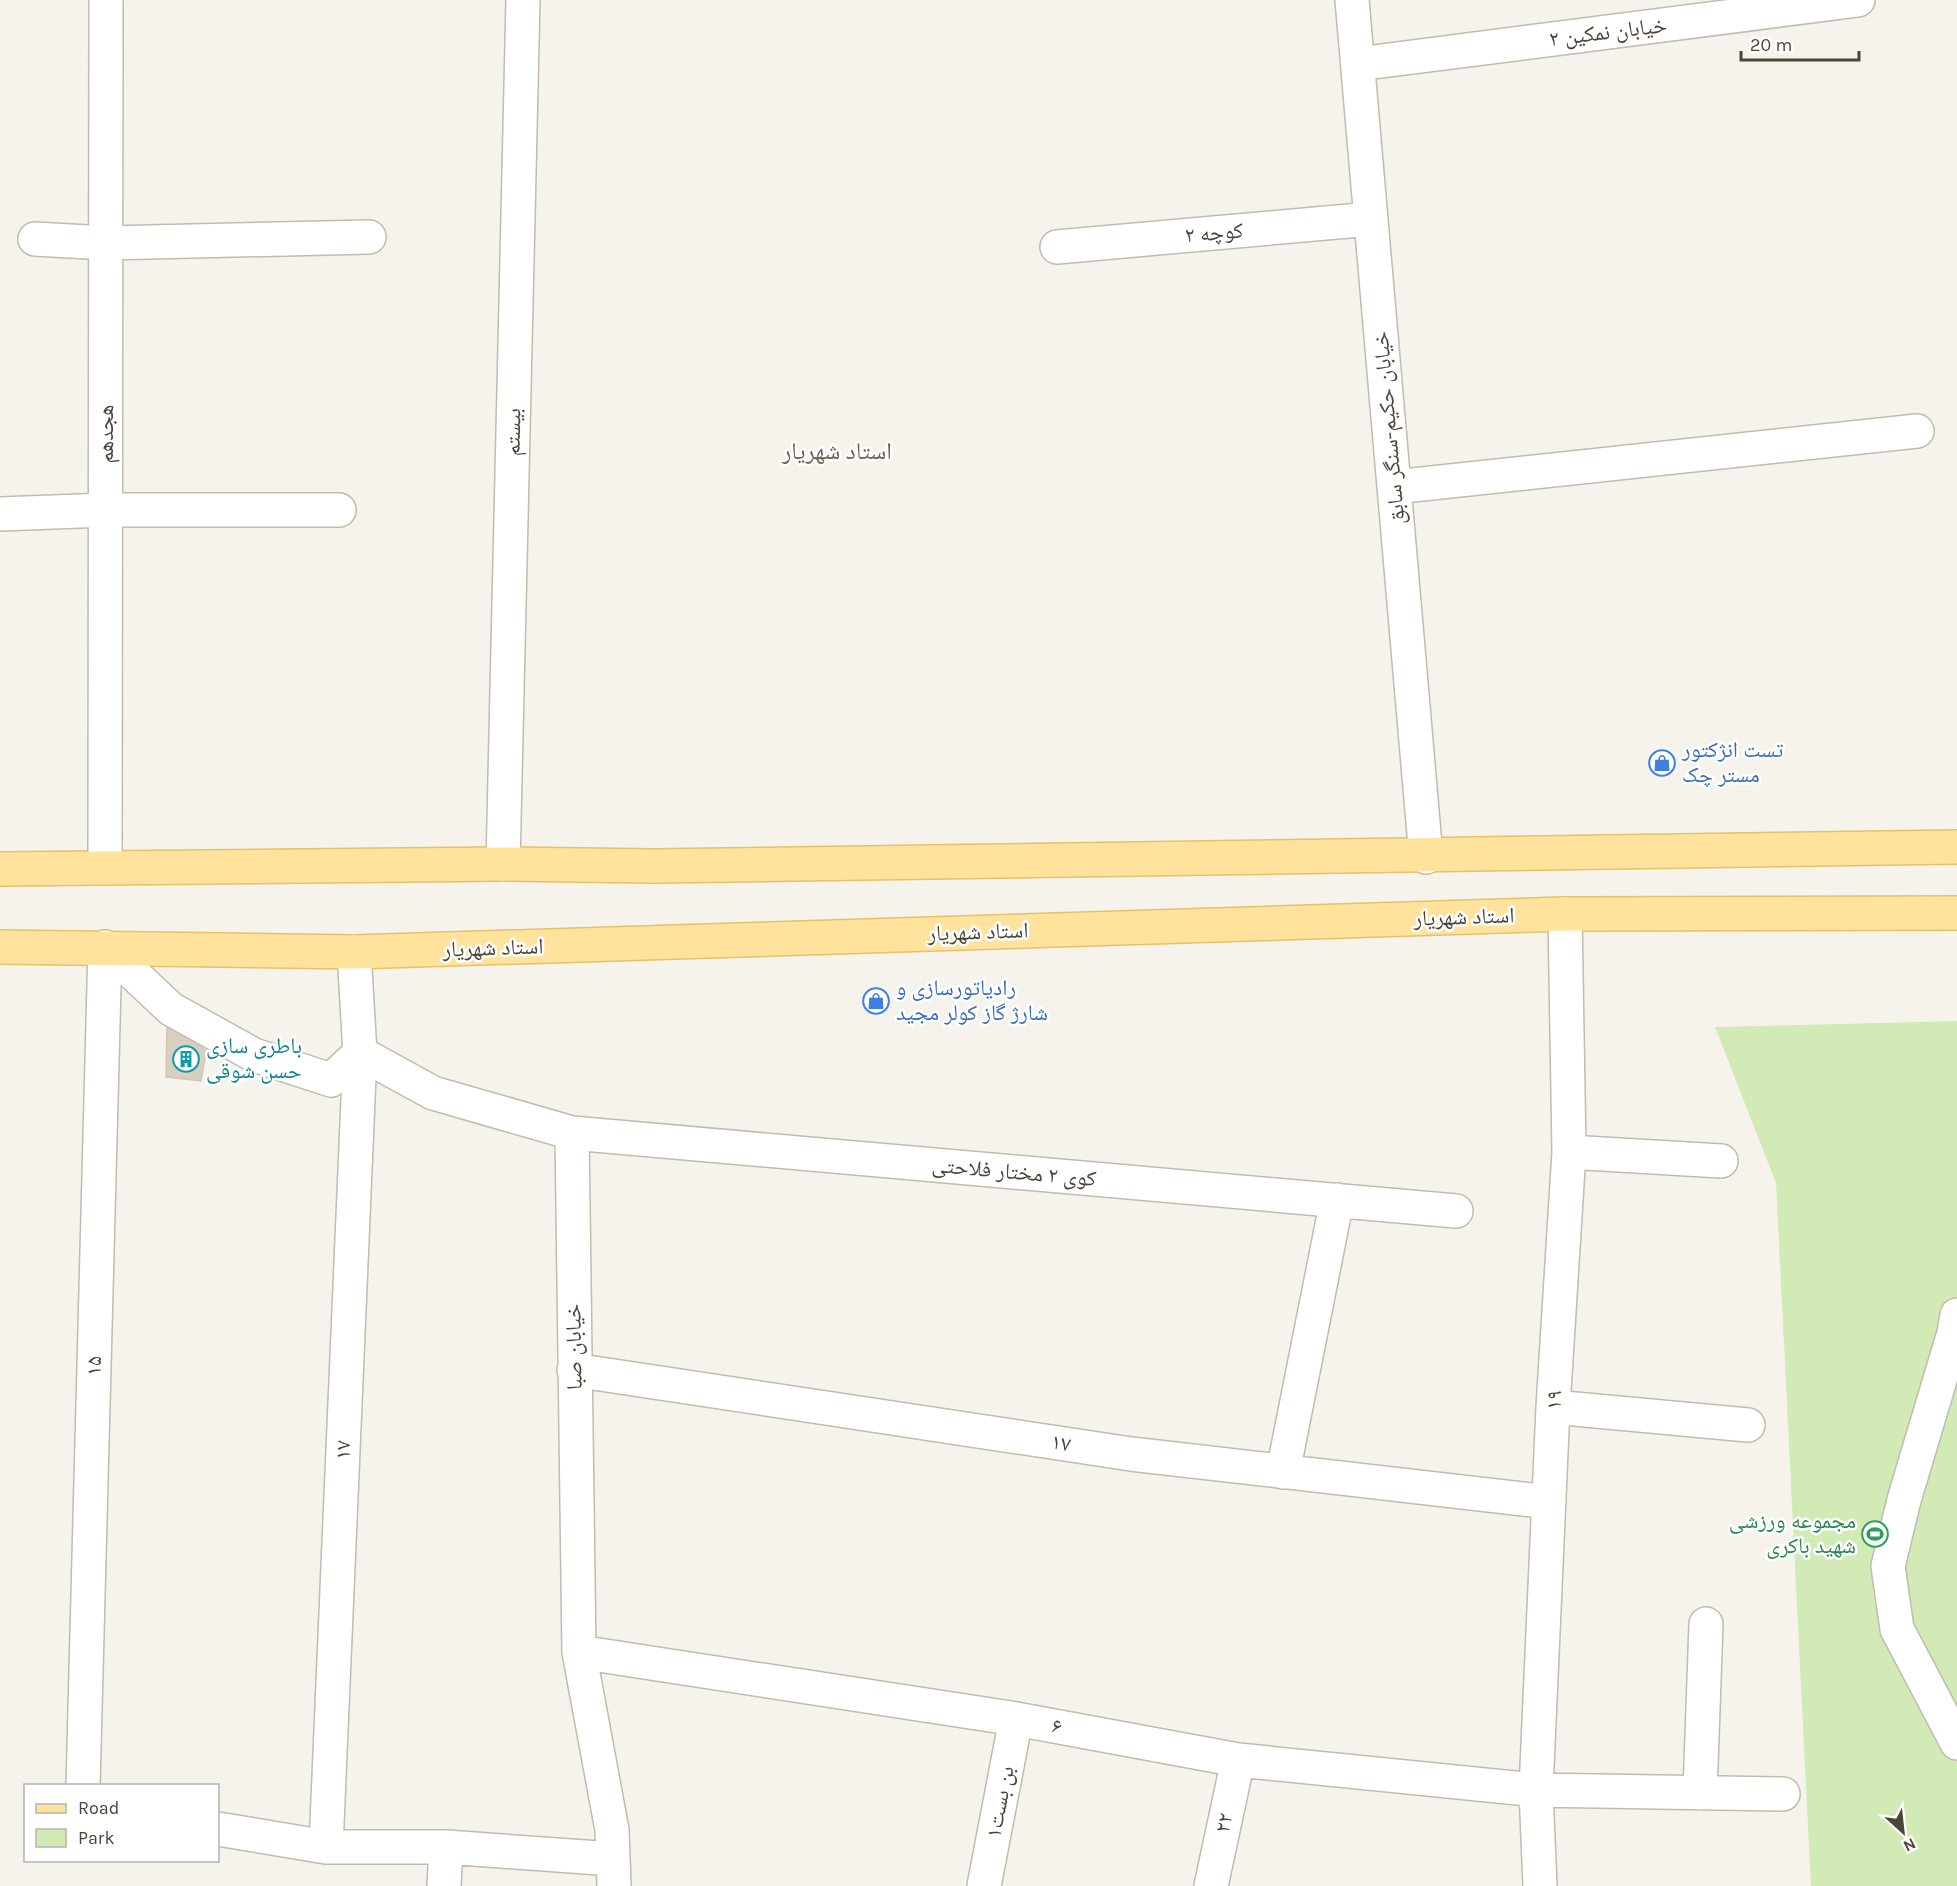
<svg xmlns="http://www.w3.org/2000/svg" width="1957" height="1886" viewBox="0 0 1957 1886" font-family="Karla,'Noto Naskh Arabic',sans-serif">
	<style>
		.green { fill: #d2eab5 }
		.building { fill: #d8cfc1; stroke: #d3c7b4; stroke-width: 1.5 }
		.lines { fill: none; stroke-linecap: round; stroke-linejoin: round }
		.minor-casing { stroke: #c2bbae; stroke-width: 36 }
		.major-casing { stroke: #e6c16a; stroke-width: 36 }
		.minor { stroke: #fff; stroke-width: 33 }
		.major { stroke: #ffe39c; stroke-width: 33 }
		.labels { text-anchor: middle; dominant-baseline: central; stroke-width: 5; stroke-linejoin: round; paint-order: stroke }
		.street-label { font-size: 22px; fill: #4b4439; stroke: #fff }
		.shop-label { font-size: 22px; fill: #366cbe; stroke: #fff; text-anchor: start }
		.culture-label { font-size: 22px; fill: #0d838f; stroke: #fff; text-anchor: start }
		.leisure-label { font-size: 22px; fill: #27864d; stroke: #fff; text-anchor: end }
		.neighbourhood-label { font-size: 24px; fill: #6e6250; stroke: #fff }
	</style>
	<rect width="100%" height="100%" fill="#f6f3ec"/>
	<path class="green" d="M1957,1021V1886H1811L1776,1183L1715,1027Z"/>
	<path class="building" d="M167,1024L208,1041L201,1081L166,1077Z"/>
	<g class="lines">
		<g class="minor-casing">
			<path id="minor" d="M1352,0L1426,857
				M1358,64L1858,0
				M35,239L106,243L369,237
				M1057,247L1371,219
				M1394,487L1917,431
				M0,514L106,510H339
				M503,864L523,0
				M105,867L106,0
				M105,947L171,1009L254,1055L331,1080L360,1053
				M354,952L360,1053L433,1093L572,1133L579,1652L612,1830L614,1886
				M572,1133L1456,1211
				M1569,1152L1721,1161
				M1957,1315L1954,1333L1904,1500L1888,1566L1897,1629L1957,1743
				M574,1370L1131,1454L1549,1502
				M1553,1407L1748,1425
				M1283,1472L1337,1200
				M579,1652L1016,1719L1238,1760L1536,1790L1783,1794
				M83,1786L105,947
				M1700,1793L1706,1624
				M218,1829L326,1847H446L613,1859
				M326,1847L360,1053
				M444,1886L446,1847
				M984,1886L1016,1719
				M1211,1886L1238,1760
				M1540,1886L1536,1790L1553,1407L1569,1152L1565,914"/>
		</g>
		<g class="major-casing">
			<path id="major" d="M0,869L503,864L655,866L1957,847
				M0,947L354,952L1565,914L1957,913"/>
		</g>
		<use href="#minor" class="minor"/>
		<use href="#major" class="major"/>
	</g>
	<defs>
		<g id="shop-ring" transform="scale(1.35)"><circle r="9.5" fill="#fff" stroke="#3f7fe0" stroke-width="1.5"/><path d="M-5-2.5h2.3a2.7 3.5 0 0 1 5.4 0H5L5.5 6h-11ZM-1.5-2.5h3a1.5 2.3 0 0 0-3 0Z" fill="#3f7fe0"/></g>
		<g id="building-ring" transform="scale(1.35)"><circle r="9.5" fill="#fff" stroke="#0f9aa8" stroke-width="1.5"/><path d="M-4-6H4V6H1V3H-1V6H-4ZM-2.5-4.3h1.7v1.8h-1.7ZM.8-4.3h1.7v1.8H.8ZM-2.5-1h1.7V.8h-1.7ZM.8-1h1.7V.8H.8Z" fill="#0f9aa8"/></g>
		<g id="stadium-ring" transform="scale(1.35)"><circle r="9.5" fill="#fff" stroke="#2e9e5b" stroke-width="1.5"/><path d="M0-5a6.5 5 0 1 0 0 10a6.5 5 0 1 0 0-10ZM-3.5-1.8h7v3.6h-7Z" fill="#2e9e5b"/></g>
	</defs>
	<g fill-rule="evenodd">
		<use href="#shop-ring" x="1662" y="763"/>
		<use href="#shop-ring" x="876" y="1001"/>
		<use href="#building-ring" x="186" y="1059"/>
		<use href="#stadium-ring" x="1875" y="1534"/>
	</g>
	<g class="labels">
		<g class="street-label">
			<text transform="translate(1608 32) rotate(-7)">خیابان نمکین ۲</text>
			<text transform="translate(1214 233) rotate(-5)">کوچه ۲</text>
			<text transform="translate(1389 428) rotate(-95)">خیابان حکیم-سنگر سابق</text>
			<text transform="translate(513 432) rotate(-89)">بیستم</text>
			<text transform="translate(106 434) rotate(-90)">هجدهم</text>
			<text transform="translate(1464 917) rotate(-2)">استاد شهریار</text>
			<text transform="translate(978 932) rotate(-2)">استاد شهریار</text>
			<text transform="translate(493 948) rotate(-2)">استاد شهریار</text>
			<text transform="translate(1014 1172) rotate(5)">کوی ۲ مختار فلاحتی</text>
			<text transform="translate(574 1347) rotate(-91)">خیابان صبا</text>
			<text transform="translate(94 1366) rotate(-89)">۱۵</text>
			<text transform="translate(1554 1400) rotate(-87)">۱۹</text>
			<text transform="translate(1061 1443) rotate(9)">۱۷</text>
			<text transform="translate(343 1450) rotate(-88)">۱۷</text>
			<text transform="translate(1057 1726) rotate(11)">۶</text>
			<text transform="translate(1000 1802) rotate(-79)">بن بست۱</text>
			<text transform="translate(1224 1823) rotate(-78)">۲۲</text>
		</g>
		<g class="shop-label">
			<text x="1682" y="750">تست انژکتور<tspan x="1682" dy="25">مستر چک</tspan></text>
			<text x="896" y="988">رادیاتورسازی و<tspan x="896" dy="25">شارژ گاز کولر مجید</tspan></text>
		</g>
		<g class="culture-label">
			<text x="206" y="1046">باطری سازی<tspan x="206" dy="25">حسن شوقی</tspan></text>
		</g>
		<g class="leisure-label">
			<text x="1856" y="1521">مجموعه ورزشی<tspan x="1856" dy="25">شهید باکری</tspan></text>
		</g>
		<g class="neighbourhood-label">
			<text x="837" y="451">استاد شهریار</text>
		</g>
	</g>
	<rect x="24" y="1784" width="195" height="78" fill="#ffffff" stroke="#b7b4b0" stroke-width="1.5"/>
	<rect x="36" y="1804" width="30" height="9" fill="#ffe39c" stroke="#b7b4b0" stroke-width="1.5"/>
	<text x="78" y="1814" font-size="18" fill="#4b4439">Road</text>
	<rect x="36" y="1829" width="30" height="18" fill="#d2eab5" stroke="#b7b4b0" stroke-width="1.5"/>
	<text x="78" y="1844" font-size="18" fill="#4b4439">Park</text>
	<g transform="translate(1903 1832) rotate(153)" stroke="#ffffff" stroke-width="4.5" paint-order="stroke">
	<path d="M0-4.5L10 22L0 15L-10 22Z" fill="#4b4439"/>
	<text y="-9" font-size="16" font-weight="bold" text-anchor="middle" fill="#4b4439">N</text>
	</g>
	<path d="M1741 51v9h118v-9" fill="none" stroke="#4b4439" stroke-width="3"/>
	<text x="1750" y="51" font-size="18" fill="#4b4439" stroke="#ffffff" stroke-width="4.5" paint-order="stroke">20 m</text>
</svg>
